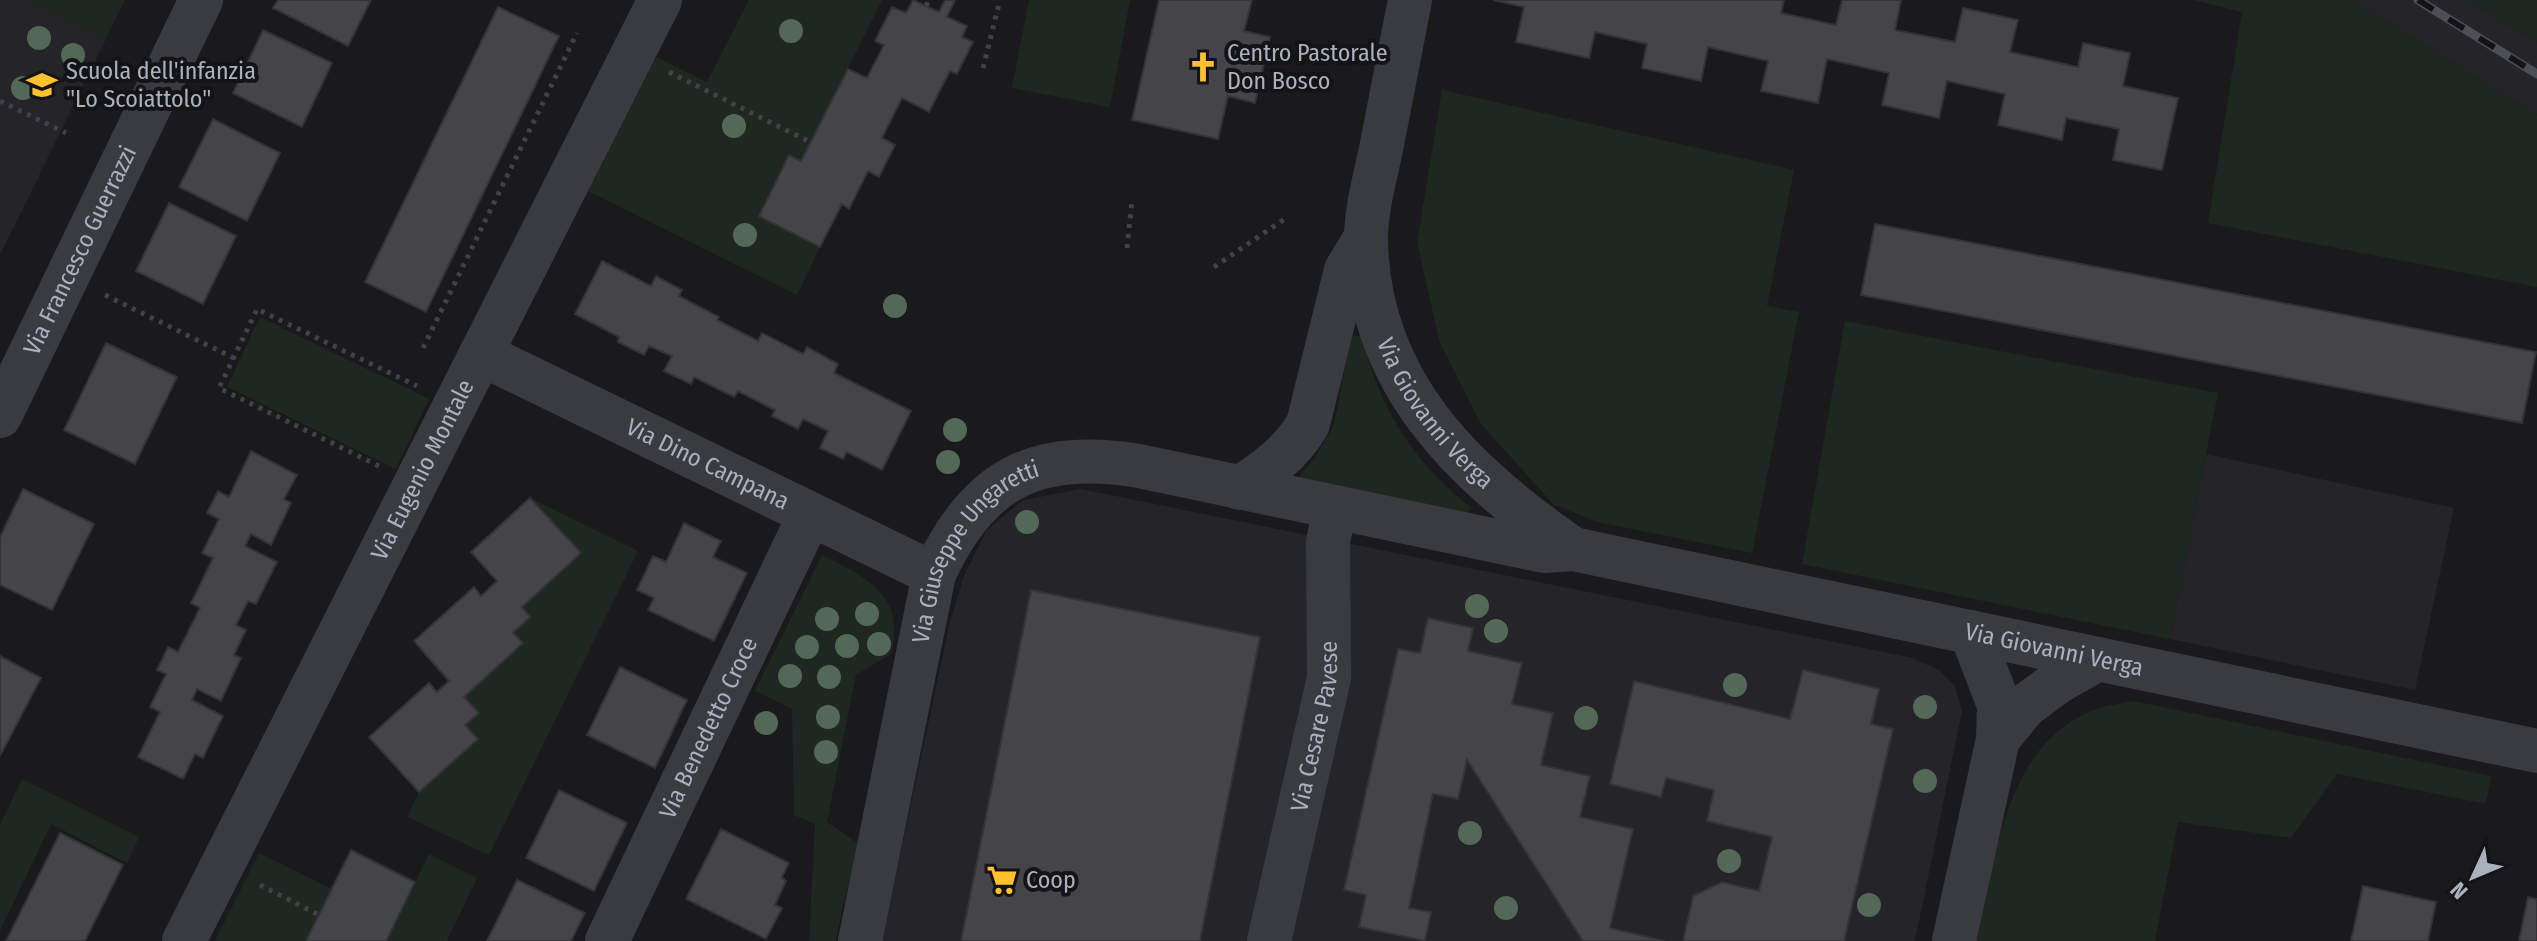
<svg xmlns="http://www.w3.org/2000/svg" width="2537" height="941" viewBox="0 0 2537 941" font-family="'Fira Sans Condensed',sans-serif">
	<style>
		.built { fill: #252529 }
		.green { fill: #1f2820 }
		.building { fill: #444449; stroke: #333338; stroke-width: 2 }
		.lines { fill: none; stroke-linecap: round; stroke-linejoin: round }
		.path { stroke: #404249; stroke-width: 5; stroke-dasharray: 4 6; stroke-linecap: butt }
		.street { stroke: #3a3b41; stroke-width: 44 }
		.rail-casing { stroke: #4d4f57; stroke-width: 9 }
		.rail { stroke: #141417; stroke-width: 6; stroke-dasharray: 18; stroke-linecap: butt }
		.tree { fill: #536856 }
		.labels { text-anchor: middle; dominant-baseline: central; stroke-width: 8; stroke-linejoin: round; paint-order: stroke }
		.poi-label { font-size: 24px; fill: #abb0bd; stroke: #141417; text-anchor: start }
		.street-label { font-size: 24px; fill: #abb0bd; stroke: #141417 }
	</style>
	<rect width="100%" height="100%" fill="#1a191c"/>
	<path class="built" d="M0,0H29L106,39L0,255Z
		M2352,0H2468L2537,43V115Z
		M2206,454L2454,508L2415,690L2170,639Z
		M1081,489L1913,658L1940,671L1955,686L1962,711L1915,941H882L950,621L965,573L987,530L1023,500Z"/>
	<path class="green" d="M29,0H125L106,39Z
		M749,0H882L801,161L789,156L759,215L820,247L797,295L588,191L656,57L707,82Z
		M1029,0H1130L1110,107L1012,88Z
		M2194,0H2352L2537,115V287L2208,223L2242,12Z
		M2468,0H2537V43Z
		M1442,90L1794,170L1767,306L1799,312L1752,553L1597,522L1553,504L1481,424L1440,343L1417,243Z
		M260,317L429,399L396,469L227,387Z
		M1845,321L2218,393L2170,639L1802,564Z
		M1351,336H1363C1375,404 1417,467 1472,508L1466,514L1298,478L1314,459L1334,425Z
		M530,498L638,551L489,855L407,817L419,792L477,739L465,725L479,713L464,697L523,643L513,633L530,617L522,607L581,554Z
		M822,555C866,577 907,596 891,654L856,675L827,822L859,844L842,910L836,941H809L815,824L794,815L792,709L755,691Z
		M2134,701L2491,776L2486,804L2337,774L2291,838L2178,822L2155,941H1977C1995,858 2006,736 2103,707C2113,705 2124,703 2134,701Z
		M22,779L139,837L127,863L51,824L0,931V825Z
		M259,853L332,889L306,941H215Z
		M429,854L477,878L447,941H386Z"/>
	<path class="building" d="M278,0H371L348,46L273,8Z
		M913,0L939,12L945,0H955L947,17L967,26L962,37L973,42L957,74L950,71L929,112L902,98L882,138L895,145L879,177L868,171L849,209L842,204L820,247L759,216L789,155L801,161L848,69L867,78L884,45L875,41L892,7L906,13Z
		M1159,0H1252L1244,31L1270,37L1255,103L1228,96L1218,139L1132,120Z
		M1493,0H1784L1781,13L1836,25L1842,0H1901L1895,30L1955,42L1963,8L2018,20L2010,52L2078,67L2083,43L2130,53L2123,86L2178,98L2162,170L2113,160L2119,129L2066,118L2062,140L1998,125L2005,94L1947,81L1939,118L1882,105L1889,73L1827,59L1818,103L1761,91L1768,61L1708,47L1701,81L1642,68L1647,44L1595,32L1589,58L1516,42L1524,7Z
		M498,7L559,36L426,312L365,282Z
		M263,30L332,63L302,127L233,93Z
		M213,119L280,153L247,221L179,187Z
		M169,203L236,236L203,304L136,271Z
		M1875,224L2536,352L2522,423L1861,295Z
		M602,261L651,286L656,276L682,290L679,296L719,317L717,320L758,341L762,333L803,354L807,347L838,364L834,373L911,411L882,470L847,452L843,459L820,448L828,431L803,419L798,429L772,416L775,410L738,391L734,397L694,377L691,384L664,371L672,356L649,346L644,355L618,342L619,337L575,314Z
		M106,343L177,377L135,464L64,430Z
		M251,451L297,475L284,499L291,503L271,545L251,534L245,546L277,562L256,604L248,601L236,625L246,630L234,655L241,658L221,701L197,689L192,700L223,716L203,758L195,754L183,779L138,757L160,712L150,707L166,674L157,670L168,647L178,652L200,608L191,603L213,558L202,553L219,519L207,513L218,491L229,497Z
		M23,489L94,524L52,610L0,585V537Z
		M530,498L581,553L522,607L530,617L513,633L523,643L464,697L479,713L465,725L478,739L419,792L369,737L429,683L437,692L449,681L414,641L474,587L481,596L497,581L471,552Z
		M684,523L721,541L713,557L747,573L714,641L648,610L654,598L637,590L653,556L666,562Z
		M1031,590L1260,637L1200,941H961Z
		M1428,618L1473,628L1468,651L1522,663L1512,704L1553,713L1541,765L1590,776L1580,817L1633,829L1610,928L1665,941H1583L1467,760L1458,799L1433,794L1409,908L1431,912L1425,941L1359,927L1366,895L1344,890L1398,649L1420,653Z
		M0,656L41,678L0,756Z
		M620,667L687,700L655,768L587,735Z
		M1803,670L1879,689L1871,724L1893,729L1844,941H1683L1693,896L1722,882L1759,891L1772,837L1707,821L1714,790L1666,778L1661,797L1610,784L1634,681L1790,719Z
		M559,790L627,823L594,891L526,858Z
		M721,829L789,863L782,877L786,881L775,905L782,908L766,939L686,899Z
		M60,833L123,865L85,941H6Z
		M351,850L415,882L386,941H306Z
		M517,880L585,913L571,941H487Z
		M2363,886L2436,902L2428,941H2351Z
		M2528,897L2537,899V941H2519Z"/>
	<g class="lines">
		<path class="path" d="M926,6L929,0
			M983,68L1000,0
			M669,72L810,142
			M0,101L66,133
			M1127,248L1132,200
			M1214,267L1286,218
			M105,295L234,358
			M423,348L577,33
			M379,466L219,388L257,309L417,386
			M260,885L319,915"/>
		<g class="street">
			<path id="s1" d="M1410,0C1400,50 1391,99 1381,149C1375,178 1366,209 1366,239C1368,383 1463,473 1573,549"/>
			<path id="s2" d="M481,354L934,574"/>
			<path id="s3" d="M0,416L201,0"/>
			<path d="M1240,488C1268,469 1291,453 1308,424L1346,270L1366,237"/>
			<path d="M1998,739L2025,706L2056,683L2098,659"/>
			<path id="s4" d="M184,941L660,0"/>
			<path id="s5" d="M607,941L810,514"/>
			<path id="s6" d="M860,941L934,574C978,478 1036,449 1139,466L1544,551L1573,549L2537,751"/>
			<path id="s7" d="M1269,941L1329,678L1328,542L1335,507"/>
			<path d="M1954,941L1998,739L1999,705L1971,632"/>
		</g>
		<g class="rail-casing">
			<path id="rail" d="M2418,0L2537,74"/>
		</g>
		<use href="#rail" class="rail"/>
	</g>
	<g class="tree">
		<circle cx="791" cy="31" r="12"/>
		<circle cx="39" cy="38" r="12"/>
		<circle cx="73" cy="55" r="12"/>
		<circle cx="23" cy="88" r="12"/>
		<circle cx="734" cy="126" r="12"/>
		<circle cx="745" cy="235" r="12"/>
		<circle cx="895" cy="306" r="12"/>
		<circle cx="955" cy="430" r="12"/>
		<circle cx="948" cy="462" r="12"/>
		<circle cx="1027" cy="522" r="12"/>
		<circle cx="1477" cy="606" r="12"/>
		<circle cx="867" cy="614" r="12"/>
		<circle cx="827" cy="619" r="12"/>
		<circle cx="1496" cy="631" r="12"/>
		<circle cx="879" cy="644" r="12"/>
		<circle cx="847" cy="646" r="12"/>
		<circle cx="807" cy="647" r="12"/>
		<circle cx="790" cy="676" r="12"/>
		<circle cx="829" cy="677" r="12"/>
		<circle cx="1735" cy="685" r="12"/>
		<circle cx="1925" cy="707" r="12"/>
		<circle cx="828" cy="717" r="12"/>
		<circle cx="1586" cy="718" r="12"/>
		<circle cx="766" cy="723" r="12"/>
		<circle cx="826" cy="752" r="12"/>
		<circle cx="1925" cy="781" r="12"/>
		<circle cx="1470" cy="833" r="12"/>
		<circle cx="1729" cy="861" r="12"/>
		<circle cx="1869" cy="905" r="12"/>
		<circle cx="1506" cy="908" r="12"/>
	</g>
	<defs>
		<g id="church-bare" transform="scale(2.4)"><path d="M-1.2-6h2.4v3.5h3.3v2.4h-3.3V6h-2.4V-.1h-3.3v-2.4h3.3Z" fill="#ffc12e" stroke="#141417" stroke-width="2.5" paint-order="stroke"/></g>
		<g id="school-bare" transform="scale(2.4)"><path d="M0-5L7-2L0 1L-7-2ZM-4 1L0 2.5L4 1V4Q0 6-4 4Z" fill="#ffc12e" stroke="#141417" stroke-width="2.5" paint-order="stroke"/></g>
		<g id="supermarket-bare" transform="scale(2.4)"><path d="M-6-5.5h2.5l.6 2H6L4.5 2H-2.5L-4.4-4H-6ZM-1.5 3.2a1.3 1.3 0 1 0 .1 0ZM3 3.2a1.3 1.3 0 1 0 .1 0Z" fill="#ffc12e" stroke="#141417" stroke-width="2.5" paint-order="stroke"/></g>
	</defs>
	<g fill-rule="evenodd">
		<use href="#church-bare" x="1203" y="67"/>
		<use href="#school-bare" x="42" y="85"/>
		<use href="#supermarket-bare" x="1002" y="880"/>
	</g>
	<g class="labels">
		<g class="poi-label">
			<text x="1227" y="53">Centro Pastorale<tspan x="1227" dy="28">Don Bosco</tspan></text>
			<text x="66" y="71">Scuola dell'infanzia<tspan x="66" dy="28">"Lo Scoiattolo"</tspan></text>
			<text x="1026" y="880">Coop</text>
		</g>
		<g class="street-label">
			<text stroke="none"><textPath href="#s3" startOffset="184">Via Francesco Guerrazzi</textPath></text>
			<text stroke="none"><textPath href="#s1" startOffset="436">Via Giovanni Verga</textPath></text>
			<text stroke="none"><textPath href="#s2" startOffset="252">Via Dino Campana</textPath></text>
			<text stroke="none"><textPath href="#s4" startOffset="528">Via Eugenio Montale</textPath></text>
			<text stroke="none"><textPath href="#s6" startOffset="416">Via Giuseppe Ungaretti</textPath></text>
			<text stroke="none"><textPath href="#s6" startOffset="1564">Via Giovanni Verga</textPath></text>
			<text stroke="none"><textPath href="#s7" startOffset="220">Via Cesare Pavese</textPath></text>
			<text stroke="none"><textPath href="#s5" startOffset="236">Via Benedetto Croce</textPath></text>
		</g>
	</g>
	<g transform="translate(2473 877) rotate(226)" stroke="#141417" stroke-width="6" paint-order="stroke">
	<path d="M0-6L14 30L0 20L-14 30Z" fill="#abb0bd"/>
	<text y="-12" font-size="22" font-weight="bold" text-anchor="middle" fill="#abb0bd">N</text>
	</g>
</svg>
